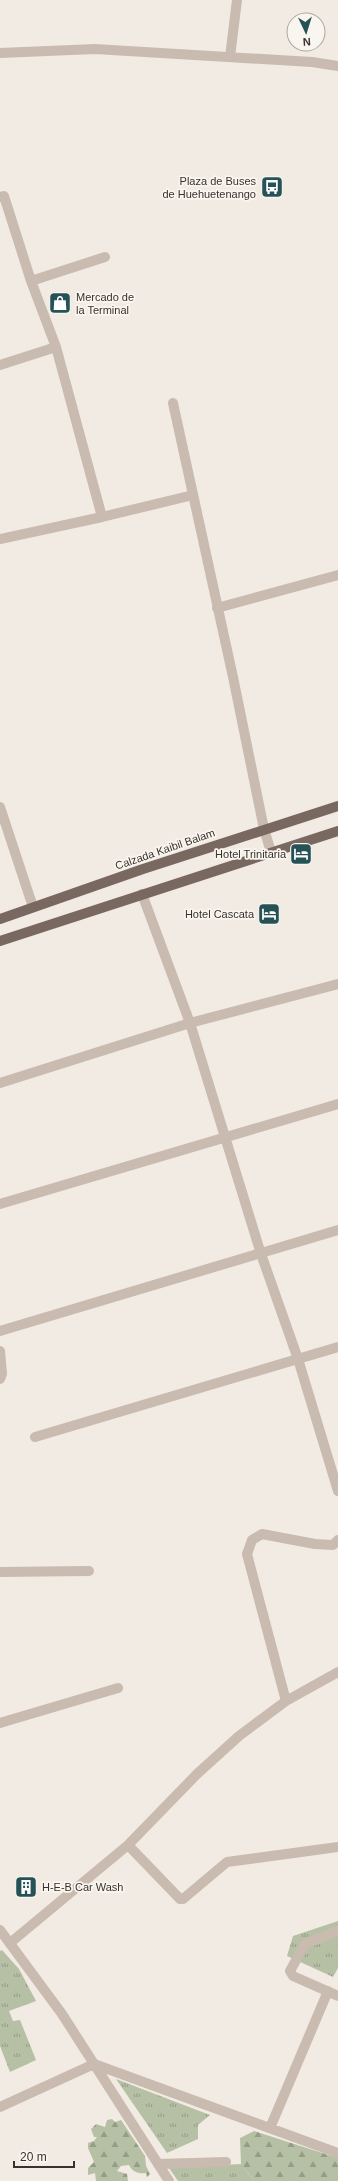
<svg xmlns="http://www.w3.org/2000/svg" width="338" height="2181" viewBox="0 0 338 2181" font-family="Arial,sans-serif">
	<style>
		.grass { fill: url(#grass-tufts) }
		.forest { fill: url(#forest-firs) }
		.lines { fill: none; stroke-linecap: round; stroke-linejoin: round }
		.pedestrian { stroke: #c9bbaf; stroke-width: 10 }
		.minor { stroke: #c9bbaf; stroke-width: 10 }
		.primary { stroke: #796860; stroke-width: 10 }
		.labels { text-anchor: middle; dominant-baseline: central; stroke-width: 3.5; stroke-linejoin: round; paint-order: stroke }
		.poi-label { font-size: 11px; fill: #39312d; stroke: #f9f5ef; text-anchor: end }
		.street-label { font-size: 11px; fill: #39312d; stroke: #f9f5ef }
	</style>
	<defs>
		<pattern id="grass-tufts" width="24" height="20" patternUnits="userSpaceOnUse"><rect width="24" height="20" fill="#b6c0a4"/><path d="M3 7l-1-3M5 7V3M7 7l1-3M15 17l-1-3M17 17v-4M19 17l1-3" fill="none" stroke="#959d86"/></pattern>
		<pattern id="forest-firs" width="22" height="20" patternUnits="userSpaceOnUse"><rect width="22" height="20" fill="#b6c0a4"/><path d="M5 1l3.5 6h-7zM16 11l3.5 6h-7z" fill="#959d86"/></pattern>
	</defs>
	<rect width="100%" height="100%" fill="#f2ebe3"/>
	<path class="grass" d="M338,1921V1968L333,1977L287,1956L293,1936Z
		M2,1950L19,1969L36,2001L9,2011L13,2021L20,2020L36,2060L10,2072L0,2046V1951Z
		M116,2079L210,2115L198,2125V2139L167,2153Z
		M241,2164L254,2181H178L169,2168Z"/>
	<path class="forest" d="M112,2119L115,2122L121,2120L145,2156L146,2166L150,2174L147,2177L146,2173C139,2174 132,2172 129,2165L121,2166L117,2171L127,2174L128,2181H96L95,2173L88,2175V2168L94,2162L88,2148V2143L94,2141L97,2137H94L91,2129L96,2124L105,2127L107,2120Z
		M254,2131L338,2158V2181H254L241,2164L240,2138Z"/>
	<g class="lines">
		<path class="pedestrian" d="M0,197L4,196L31,281
			M56,347L102,517L193,495
			M0,365L56,347L31,281L105,257
			M0,539L102,517"/>
		<path class="minor" d="M0,53L95,49L312,62L338,66
			M230,57L237,0
			M173,403L233,677L264,829L271,852
			M217,608L338,575
			M0,807L33,907
			M142,894L190,1023L261,1254L298,1359L338,1491
			M0,1083L190,1023L338,984
			M0,1204L338,1104
			M0,1331L338,1230
			M0,1351L2,1374L0,1379
			M35,1437L338,1347
			M0,1572L89,1571
			M286,1701L247,1554L252,1540L262,1534L315,1544L333,1545L338,1540
			M0,1723L118,1688
			M128,1845L180,1899H183L227,1862L338,1847
			M0,1930L62,2014L169,2181
			M338,1931L305,1944L290,1971L293,1976L338,1996
			M10,1943L128,1845L197,1774L239,1736L286,1701L338,1672
			M0,2107L94,2064L338,2153
			M270,2128L328,1991
			M158,2164L226,2162"/>
		<path class="primary" d="M0,919L143,869L338,806
			M0,941L338,831"/>
	</g>
	<defs>
		<g id="bus-square" transform="scale(1.15)"><rect x="-9" y="-9" width="18" height="18" rx="4" fill="#265256" stroke="#f9f5ef"/><path d="M-5-6H5V4H4V6H2V4H-2V6H-4V4H-5ZM-3.5-4V0h7V-4ZM-3.5 1.2v1.5H-2V1.2ZM2 1.2v1.5H3.5V1.2Z" fill="#fff"/></g>
		<g id="shop-square" transform="scale(1.15)"><rect x="-9" y="-9" width="18" height="18" rx="4" fill="#265256" stroke="#f9f5ef"/><path d="M-5-2.5h2.3a2.7 3.5 0 0 1 5.4 0H5L5.5 6h-11ZM-1.5-2.5h3a1.5 2.3 0 0 0-3 0Z" fill="#fff"/></g>
		<g id="hotel-square" transform="scale(1.15)"><rect x="-9" y="-9" width="18" height="18" rx="4" fill="#265256" stroke="#f9f5ef"/><path d="M-6-4.5h1.5V1H6V5H4.5V3h-9V5H-6ZM-4 0a1.8 1.8 0 1 1 3.6 0ZM.5 0V-2.5h3Q6-2.5 6 0Z" fill="#fff"/></g>
		<g id="building-square" transform="scale(1.15)"><rect x="-9" y="-9" width="18" height="18" rx="4" fill="#265256" stroke="#f9f5ef"/><path d="M-4-6H4V6H1V3H-1V6H-4ZM-2.5-4.3h1.7v1.8h-1.7ZM.8-4.3h1.7v1.8H.8ZM-2.5-1h1.7V.8h-1.7ZM.8-1h1.7V.8H.8Z" fill="#fff"/></g>
	</defs>
	<g fill-rule="evenodd">
		<use href="#bus-square" x="272" y="187"/>
		<use href="#shop-square" x="60" y="303"/>
		<use href="#hotel-square" x="301" y="854"/>
		<use href="#hotel-square" x="269" y="914"/>
		<use href="#building-square" x="26" y="1887"/>
	</g>
	<g class="labels">
		<g class="poi-label">
			<text x="256" y="181">Plaza de Buses<tspan x="256" dy="13">de Huehuetenango</tspan></text>
			<text x="76" y="297" text-anchor="start">Mercado de<tspan x="76" dy="13">la Terminal</tspan></text>
			<text x="286" y="854">Hotel Trinitaria</text>
			<text x="254" y="914">Hotel Cascata</text>
			<text x="42" y="1887" text-anchor="start">H-E-B Car Wash</text>
		</g>
		<g class="street-label">
			<text transform="translate(165 849) rotate(-19)">Calzada Kaibil Balam</text>
		</g>
	</g>
	<g transform="translate(306 32) rotate(176)"><circle r="19" fill="#f9f5ef" stroke="#aca7a1"/>
	<path d="M0-3L7 15L0 10L-7 15Z" fill="#265256"/>
	<text y="-6" font-size="11" font-weight="bold" text-anchor="middle" fill="#39312d">N</text>
	</g>
	<path d="M14 2161v6h60v-6" fill="none" stroke="#39312d" stroke-width="2"/>
	<text x="20" y="2161" font-size="12" fill="#39312d" stroke="#f9f5ef" stroke-width="3" paint-order="stroke">20 m</text>
</svg>
